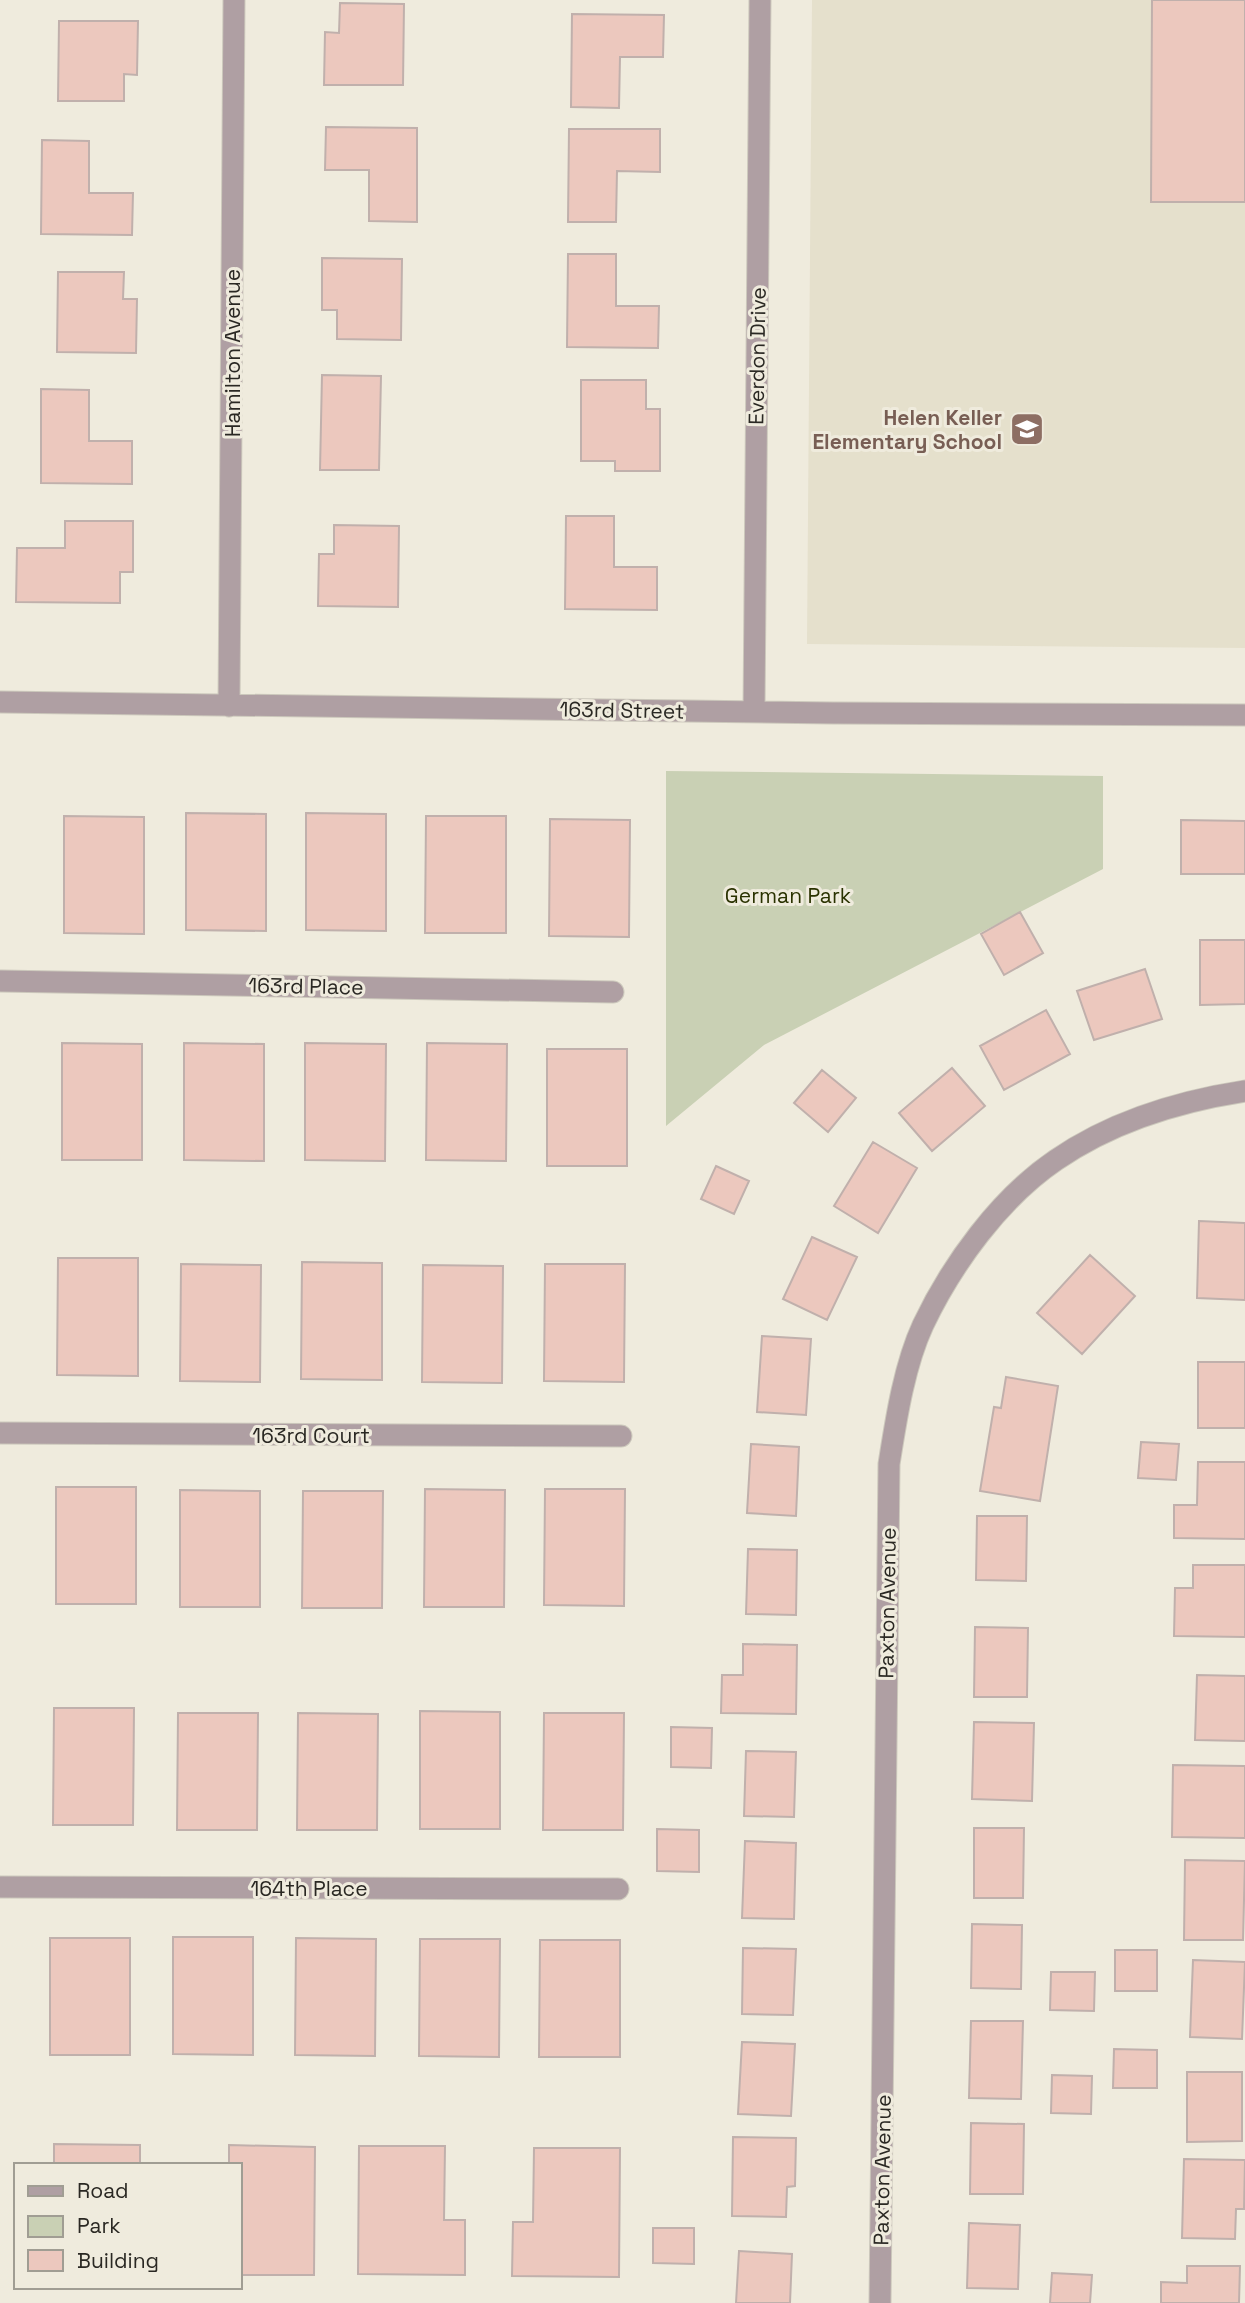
<svg xmlns="http://www.w3.org/2000/svg" width="1245" height="2303" viewBox="0 0 1245 2303" font-family="'Space Grotesk',sans-serif">
	<style>
		.built { fill: #e5e0cc }
		.green { fill: #c9d0b4 }
		.building { fill: #ecc8be; stroke: #c0b0ac; stroke-width: 2 }
		.lines { fill: none; stroke-linecap: round; stroke-linejoin: round }
		.minor-casing { stroke: #ccc8bc; stroke-width: 23 }
		.minor { stroke: #af9fa3; stroke-width: 21 }
		.labels { text-anchor: middle; dominant-baseline: central; stroke-width: 6; stroke-linejoin: round; paint-order: stroke }
		.street-label { font-size: 21px; fill: #2a2823; stroke: #efebdd }
		.education-label { font-size: 21px; font-weight: bold; fill: #785e54; stroke: #efebdd; text-anchor: end }
		.park-label { font-size: 21px; fill: #2a3200; stroke: #efebdd }
	</style>
	<rect width="100%" height="100%" fill="#efebdd"/>
	<path class="built" d="M812,0H1245V648L807,644Z"/>
	<path class="green" d="M666,771L1103,776V869L764,1045L666,1126Z"/>
	<path class="building" d="M1152,0H1245V202H1151Z
		M340,3L404,4L403,85H324L325,32L339,33Z
		M572,14L664,15L663,57H620L619,108L571,107Z
		M59,21H138L137,75L124,74V101H58Z
		M326,127L417,128V222L369,221V170H325Z
		M569,129H660V172L617,171L616,222H568Z
		M42,140L89,141V193H133L132,235L41,234Z
		M568,254H616V306H659L658,348L567,347Z
		M322,258L402,259L401,340L337,339V310H322Z
		M58,272H124L123,299H137L136,353L57,352Z
		M322,375L381,376L379,470H320Z
		M581,380H646V409H660V471H615V461H581Z
		M41,389L89,390V441H132V484L41,483Z
		M566,516H614V567H657V610L565,609Z
		M65,521H133V572H120V603L16,602L17,548H65Z
		M334,525L399,526L398,607L318,606L319,554H334Z
		M186,813L266,814V931L186,930Z
		M306,813L386,814V931L306,930Z
		M64,816L144,817V934L64,933Z
		M426,816H506V933H425Z
		M550,819L630,820L629,937L549,936Z
		M1181,820L1245,821V874H1181Z
		M1020,912L1043,953L1004,975L981,934Z
		M1200,940H1245V1004L1200,1005Z
		M1145,969L1162,1019L1094,1040L1077,991Z
		M1046,1010L1070,1054L1004,1090L980,1046Z
		M62,1043L142,1044V1160H62Z
		M184,1043L264,1044V1161L184,1160Z
		M305,1043L386,1044L385,1161L305,1160Z
		M427,1043L507,1044L506,1161L426,1160Z
		M547,1049H627V1166H547Z
		M952,1068L985,1106L932,1151L899,1113Z
		M822,1070L856,1098L828,1132L794,1103Z
		M873,1142L917,1168L878,1233L834,1206Z
		M716,1166L749,1181L734,1214L701,1199Z
		M1199,1221L1245,1223V1300L1197,1298Z
		M812,1237L857,1257L827,1320L783,1299Z
		M1090,1255L1135,1296L1082,1354L1037,1313Z
		M58,1258H138V1376L57,1375Z
		M302,1262L382,1263V1380L301,1379Z
		M181,1264L261,1265L260,1382L180,1381Z
		M545,1264H625L624,1382L544,1381Z
		M423,1265L503,1266L502,1383L422,1382Z
		M762,1336L811,1339L806,1415L757,1412Z
		M1198,1362H1245V1428H1198Z
		M1006,1377L1058,1386L1040,1501L980,1491L994,1407L1001,1408Z
		M1141,1442L1179,1444L1176,1480L1138,1478Z
		M751,1444L799,1447L796,1516L747,1513Z
		M1198,1462H1245V1539L1174,1538V1505H1197Z
		M56,1487H136V1604H56Z
		M425,1489L505,1490L504,1607H424Z
		M545,1489H625L624,1606L544,1605Z
		M180,1490L260,1491V1607H180Z
		M303,1491H383L382,1608H302Z
		M977,1516H1027L1026,1581L976,1580Z
		M748,1549L797,1550L796,1615L746,1614Z
		M1193,1565H1245V1637L1174,1636L1175,1588H1193Z
		M975,1627L1028,1628L1027,1697H974Z
		M743,1644L797,1645L796,1714L721,1713L722,1675H743Z
		M1197,1675L1245,1676V1741L1195,1740Z
		M54,1708H134L133,1825H53Z
		M420,1711L500,1712V1829H420Z
		M178,1713H258L257,1830H177Z
		M298,1713L378,1714L377,1830H297Z
		M544,1713H624L623,1830H543Z
		M974,1722L1034,1723L1032,1801L972,1799Z
		M671,1727L712,1728L711,1768L671,1767Z
		M746,1751L796,1752L794,1817L744,1816Z
		M1173,1765L1245,1766V1838L1172,1837Z
		M974,1828H1024L1023,1898H974Z
		M657,1829L699,1830V1872L657,1871Z
		M745,1841L796,1843L794,1919L742,1918Z
		M1185,1860L1245,1861L1243,1940H1184Z
		M972,1924L1022,1925L1021,1989L971,1988Z
		M173,1937H253V2055L173,2054Z
		M50,1938H130V2055H50Z
		M296,1938L376,1939L375,2056L295,2055Z
		M420,1939H500L499,2057L419,2056Z
		M540,1940H620V2057H539Z
		M743,1948L796,1949L793,2015L742,2014Z
		M1115,1950H1157V1991H1115Z
		M1193,1960L1245,1962L1242,2039L1190,2037Z
		M1051,1972H1095L1094,2011L1050,2010Z
		M971,2021H1023L1021,2099L969,2098Z
		M742,2042L795,2044L791,2116L738,2114Z
		M1114,2049L1157,2050V2088H1113Z
		M1187,2072H1242V2141L1187,2142Z
		M1052,2075L1092,2076L1091,2114L1051,2113Z
		M971,2123L1024,2124L1023,2194H970Z
		M733,2137L796,2138L795,2186L787,2187L786,2217L732,2216Z
		M54,2144L140,2145V2165H54Z
		M229,2145L315,2147L314,2275H240V2165H229Z
		M359,2146H445L444,2220H465V2275L358,2274Z
		M534,2148H620L619,2277L512,2276L513,2222H533Z
		M1184,2159L1245,2160L1244,2209H1236L1235,2239L1182,2238Z
		M969,2223L1020,2225L1018,2289L967,2288Z
		M653,2228H694V2264L653,2263Z
		M739,2251L792,2254L790,2303H736Z
		M1187,2266H1240L1239,2303H1161V2282L1187,2283Z
		M1052,2273L1092,2275L1090,2303H1050Z"/>
	<g class="lines">
		<g class="minor-casing">
			<path id="minor" d="M0,702L832,713L1245,715
				M229,706L234,0
				M754,712L760,0
				M0,981L613,992
				M0,1433L621,1436
				M0,1887L618,1889
				M880,2303L889,1464C896,1420 904,1366 923,1325C952,1264 1000,1198 1056,1160C1111,1122 1180,1101 1245,1091"/>
		</g>
		<use href="#minor" class="minor"/>
	</g>
	<defs>
		<g id="school-square" transform="scale(1.75)"><rect x="-9" y="-9" width="18" height="18" rx="4" fill="#8d6e63" stroke="#efebdd"/><path d="M0-5L7-2L0 1L-7-2ZM-4 1L0 2.5L4 1V4Q0 6-4 4Z" fill="#fff"/></g>
	</defs>
	<g fill-rule="evenodd">
		<use href="#school-square" x="1027" y="429"/>
	</g>
	<g class="labels">
		<g class="street-label">
			<text transform="translate(232 353) rotate(-90)">Hamilton Avenue</text>
			<text transform="translate(757 356) rotate(-89)">Everdon Drive</text>
			<text transform="translate(622 710) rotate(1)">163rd Street</text>
			<text transform="translate(306 986) rotate(1)">163rd Place</text>
			<text x="311" y="1435">163rd Court</text>
			<text transform="translate(887 1603) rotate(-89)">Paxton Avenue</text>
			<text x="309" y="1888">164th Place</text>
			<text transform="translate(882 2170) rotate(-89)">Paxton Avenue</text>
		</g>
		<g class="education-label">
			<text x="1002" y="417">Helen Keller<tspan x="1002" dy="24">Elementary School</tspan></text>
		</g>
		<g class="park-label">
			<text x="788" y="895">German Park</text>
		</g>
	</g>
	<rect x="14" y="2163" width="228" height="126" fill="#efebdd" stroke="#a09d93" stroke-width="2"/>
	<rect x="28" y="2186" width="35" height="10" fill="#af9fa3" stroke="#a09d93" stroke-width="2"/>
	<text x="77" y="2198" font-size="21" fill="#2a2823">Road</text>
	<rect x="28" y="2216" width="35" height="21" fill="#c9d0b4" stroke="#a09d93" stroke-width="2"/>
	<text x="77" y="2233" font-size="21" fill="#2a2823">Park</text>
	<rect x="28" y="2250" width="35" height="21" fill="#ecc8be" stroke="#a09d93" stroke-width="2"/>
	<text x="77" y="2268" font-size="21" fill="#2a2823">Building</text>
</svg>
